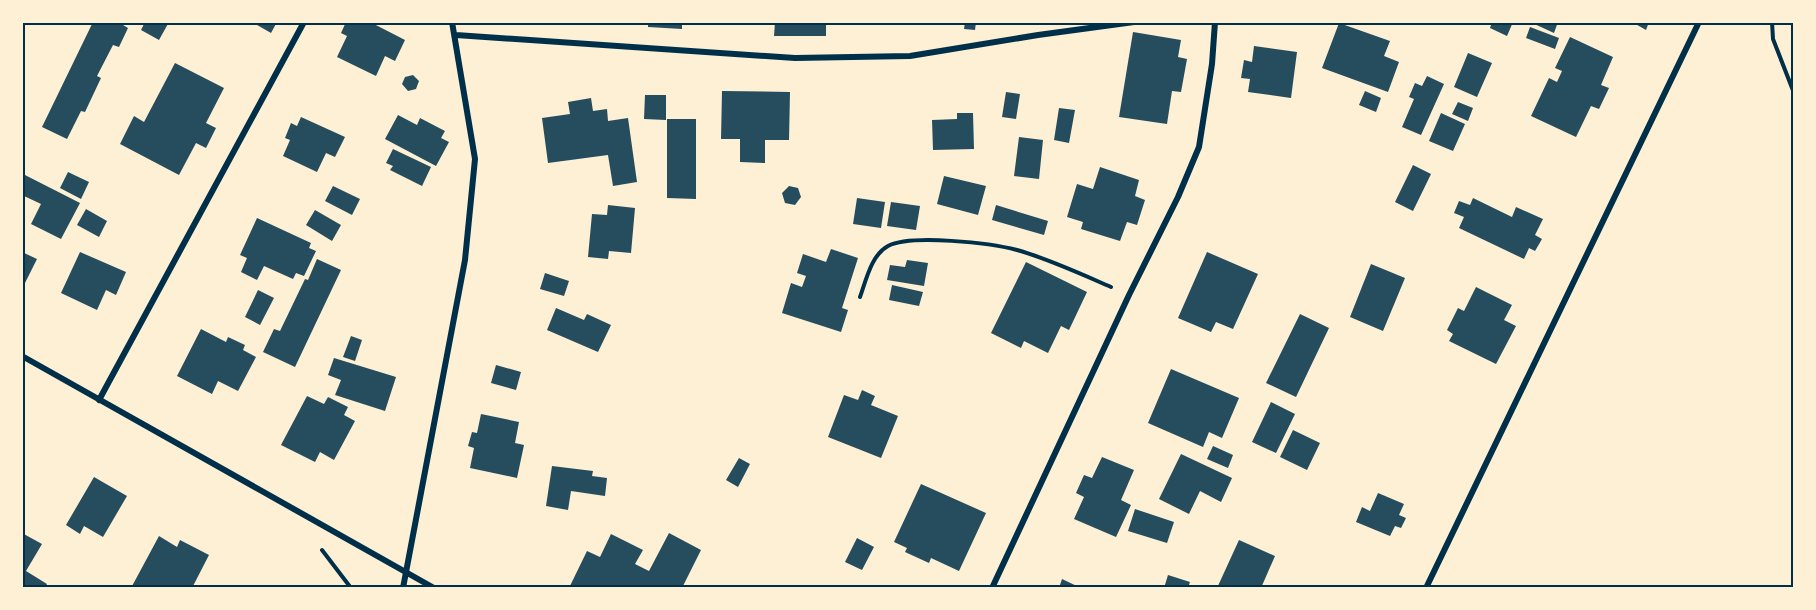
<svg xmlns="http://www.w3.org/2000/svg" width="1816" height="610" viewBox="0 0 1816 610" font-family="Manrope,sans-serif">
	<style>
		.building { fill: #264d5e }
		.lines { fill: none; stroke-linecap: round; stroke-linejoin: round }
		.path { stroke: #003049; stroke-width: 4 }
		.minor { stroke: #003049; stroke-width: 6 }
		.neatline { fill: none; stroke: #003049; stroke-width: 2 }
	</style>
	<rect width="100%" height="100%" fill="#fdf0d5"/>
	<path class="building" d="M93,22H118L128,28L119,47L113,45L97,76L101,78L85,112L81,111L67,139L42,127Z
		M145,22H169L159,40L141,30Z
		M252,22H277L271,33Z
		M346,22H370L405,40L395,61L385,56L376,76L337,57L347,36L341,33Z
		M648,22H682V29L648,27Z
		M775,22H826V36H774Z
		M965,22H976L975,30L964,29Z
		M1492,22H1513L1507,36L1490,28Z
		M1530,22H1558L1554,33Z
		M1632,22H1649L1646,30Z
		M1339,23L1390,41L1384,56L1399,62L1388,92L1322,68Z
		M1530,27L1559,38L1555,49L1526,38Z
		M1133,32L1181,40L1178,57L1187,59L1181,92L1172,91L1167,124L1119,117Z
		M1570,37L1613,57L1601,85L1609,88L1599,109L1591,106L1576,137L1531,116L1549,78L1557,82L1562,71L1555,68Z
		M1254,46L1297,52L1291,98L1248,92L1250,79L1241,78L1244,60L1252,62Z
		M1468,53L1492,63L1477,97L1454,87Z
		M175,63L224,88L206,123L216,128L206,148L196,143L179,175L120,144L134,116L144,122Z
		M413,75L419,81L416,89L408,91L402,84L405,77Z
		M1427,76L1444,84L1421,135L1402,127L1414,99L1409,97L1415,83L1422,86Z
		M722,91L790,92L789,140H765V163L740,162V139H721Z
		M1365,91L1381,98L1376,112L1359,105Z
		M1006,92L1020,94L1016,119L1002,117Z
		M645,95H666V120L644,119Z
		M591,98L593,111L607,109L608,121L628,118L637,182L613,186L608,155L548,163L542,118L570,114L568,102Z
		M1458,102L1473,108L1468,121L1452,114Z
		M1059,108L1075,110L1069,143L1054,140Z
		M957,113H973L974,149L933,150L932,120L957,119Z
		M1441,113L1465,124L1453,151L1429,141Z
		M398,115L417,125L420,118L445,131L441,138L449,142L436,166L385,139Z
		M301,117L345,137L335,157L326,153L317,172L283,156L290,140L285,138L291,123L297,126Z
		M667,119H696V199L667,198Z
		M1019,137L1043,140L1039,179L1014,176Z
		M393,149L431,167L422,186L390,170L393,166L386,163Z
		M1413,165L1431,174L1413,211L1395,202Z
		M1100,167L1139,180L1135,196L1145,200L1137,225L1127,222L1120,241L1081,229L1083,222L1067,217L1077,184L1093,189Z
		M68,172L89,182L81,199L60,188Z
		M23,174L80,203L61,239L31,224L41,204L22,195Z
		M944,176L986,186L978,215L937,204Z
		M333,186L360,199L352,215L325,201Z
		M789,186L798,188L801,197L795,205L785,203L782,193Z
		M857,198L885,202L881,228L853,224Z
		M1473,198L1512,217L1516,207L1543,219L1535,235L1542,239L1535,251L1529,248L1524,259L1459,228L1464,217L1454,213L1459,201L1470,205Z
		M891,202L920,206L916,230L887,226Z
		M608,205L635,208L631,253L609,251L608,259L588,257L592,214L607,215Z
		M996,205L1048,221L1044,235L992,220Z
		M86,209L107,221L99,237L77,225Z
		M315,210L341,225L332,241L306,225Z
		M257,218L311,243L309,248L316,251L304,276L296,273L293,279L264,266L257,280L241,272L247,258L240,255Z
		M831,249L858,258L842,308L848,310L841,332L782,313L791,283L802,287L806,276L797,273L803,254L826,262Z
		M22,252L37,259L22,289Z
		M80,252L126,272L116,295L106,290L97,310L61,293Z
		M1207,252L1258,274L1233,329L1216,322L1211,332L1178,318Z
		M317,259L341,270L295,367L263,352L274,329L280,331L305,279L308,280Z
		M907,260L928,263L924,286L887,280L890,265L905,267Z
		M1026,262L1087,292L1069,330L1061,326L1048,353L1024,341L1021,348L991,333Z
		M1371,264L1405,278L1383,331L1350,317Z
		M545,273L569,281L564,296L540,289Z
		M892,285L923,292L919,306L889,300Z
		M1476,287L1512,305L1504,320L1516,326L1496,364L1449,341L1453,334L1447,330L1458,308L1464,311Z
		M258,290L274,298L260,325L245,317Z
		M556,308L584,320L587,314L611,325L598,352L547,330Z
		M1300,314L1329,328L1296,397L1266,383Z
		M201,329L226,342L228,337L245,345L243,350L256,357L238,391L218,381L212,394L177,376Z
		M351,336L362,340L355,361L343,357Z
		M334,358L396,377L385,411L335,395L341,380L328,375Z
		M496,365L521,372L516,390L491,383Z
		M1171,369L1239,398L1222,438L1209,432L1203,447L1148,423Z
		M862,390L875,396L871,405L898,416L881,458L828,437L844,395L858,400Z
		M307,396L324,404L328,397L348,407L344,415L355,421L334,460L320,452L315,462L281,445Z
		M1271,402L1295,414L1276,453L1252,442Z
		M481,414L519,422L515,443L524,445L517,478L470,468L474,448L468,446L472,432L477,433Z
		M1293,430L1320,443L1307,470L1280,457Z
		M1213,446L1233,455L1228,468L1207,459Z
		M1181,454L1232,478L1221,502L1200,491L1189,514L1159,499Z
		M1102,457L1134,470L1121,500L1131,505L1116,537L1074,519L1084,497L1076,493L1084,475L1092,478Z
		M739,458L750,464L738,487L726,480Z
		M552,466L593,471L592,476L607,478L605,496L571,491L568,510L546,506Z
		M94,477L127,496L103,537L84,526L80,534L66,525Z
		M921,484L986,513L959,571L931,558L929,563L905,552L907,548L894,542Z
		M1378,493L1404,504L1399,515L1406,518L1401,528L1395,526L1390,536L1356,522L1362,507L1370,511Z
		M1135,509L1174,522L1167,543L1128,531Z
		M22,533L42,544L26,571L47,584L45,588H22Z
		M669,533L701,550L682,588H569L587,551L600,557L611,534L643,550L635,564L649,571Z
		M159,536L177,547L180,540L209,555L192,588H131Z
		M857,538L874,547L862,570L845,562Z
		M1239,540L1275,556L1261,588H1217Z
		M1168,575L1190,582L1188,588H1164Z
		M1062,579L1081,588H1059Z"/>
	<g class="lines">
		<path class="path" d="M1772,22L1773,39L1794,93
			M860,297C866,281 871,255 888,246C911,234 991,243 1017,250C1049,259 1081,274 1111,287
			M322,550L351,588"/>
		<path class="minor" d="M456,35L795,58L910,56L1038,35L1134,22
			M22,356L434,588
			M99,400L304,22
			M403,588L465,260L475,159L452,22
			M992,588L1129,295L1178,197L1199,147L1212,64L1215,22
			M1426,588L1699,22"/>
	</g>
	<rect width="1816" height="610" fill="none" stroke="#fdf0d5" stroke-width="48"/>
	<rect x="24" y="24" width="1768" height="562" class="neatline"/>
</svg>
